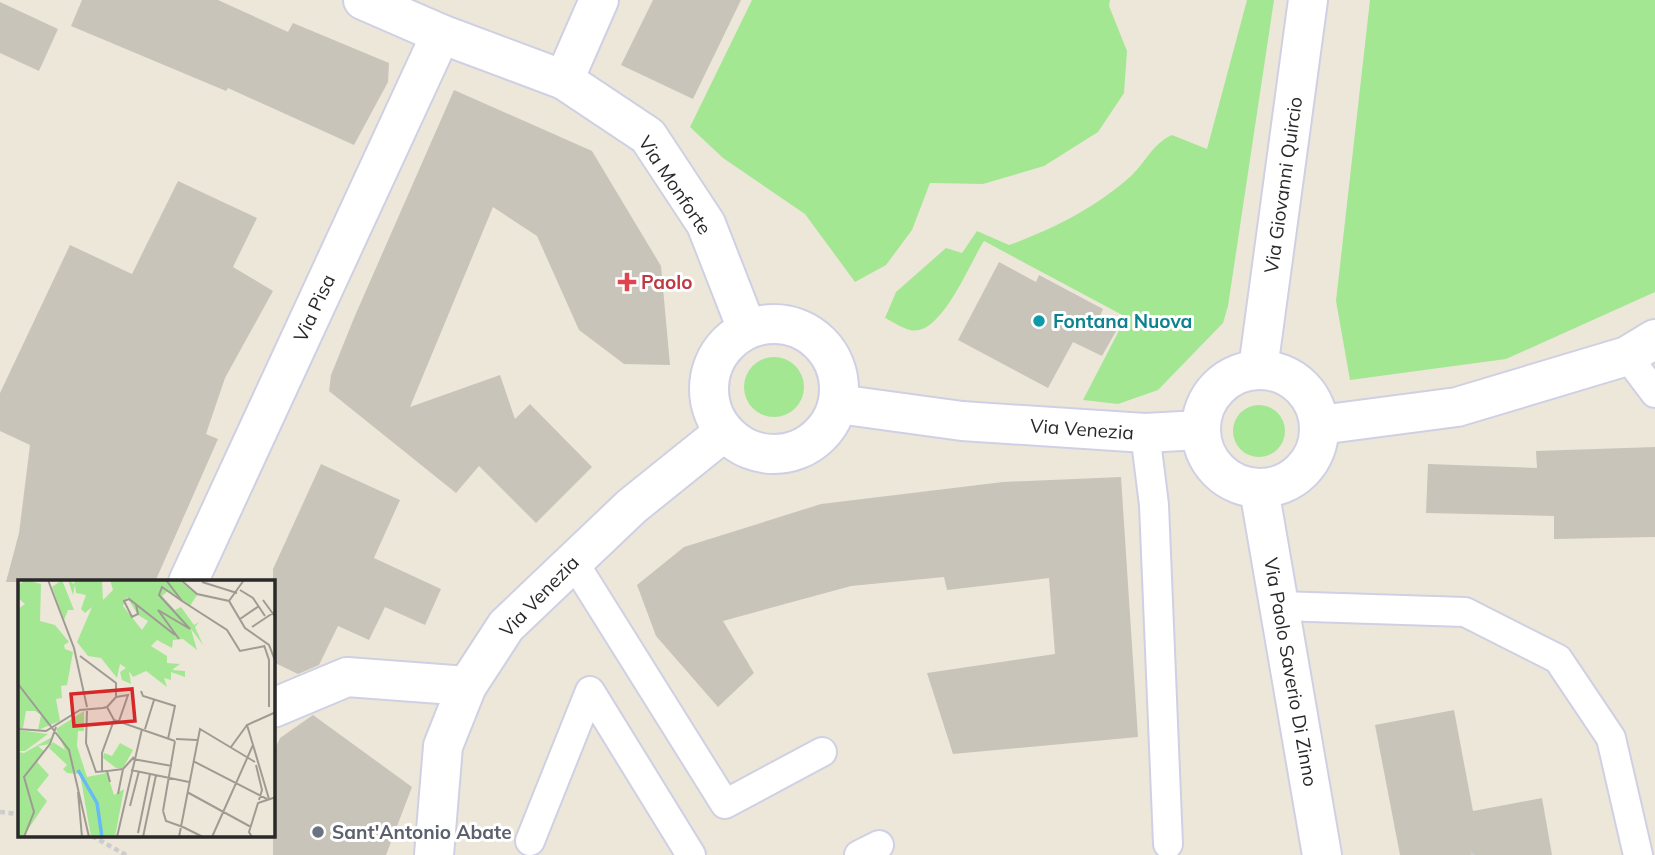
<svg xmlns="http://www.w3.org/2000/svg" width="1655" height="855" viewBox="0 0 1655 855" font-family="Mulish,sans-serif">
	<style>
		.green { fill: #a3e793 }
		.building { fill: #c8c4ba }
		.lines { fill: none; stroke-linecap: round; stroke-linejoin: round }
		.service-casing { stroke: #cfd0e3; stroke-width: 32 }
		.minor-casing { stroke: #cfd0e3; stroke-width: 42 }
		.tertiary-casing { stroke: #cfd0e3; stroke-width: 42 }
		.path { stroke: #ccc; stroke-width: 4.5; stroke-dasharray: 5 3.5; stroke-linecap: butt }
		.service { stroke: #fff; stroke-width: 28 }
		.minor { stroke: #fff; stroke-width: 38 }
		.tertiary { stroke: #fff; stroke-width: 38 }
		.health-dot { fill: #e0444e; stroke: #fff; stroke-width: 2.5 }
		.culture-dot { fill: #0f9aa8; stroke: #fff; stroke-width: 2.5 }
		.worship-dot { fill: #6b7280; stroke: #fff; stroke-width: 2.5 }
		.labels { text-anchor: middle; dominant-baseline: central; stroke-width: 6; stroke-linejoin: round; paint-order: stroke }
		.street-label { font-size: 19px; fill: #292929; stroke: #fff }
		.health-label { font-size: 19px; font-weight: bold; fill: #be3a42; stroke: #fff; text-anchor: start }
		.culture-label { font-size: 19px; font-weight: bold; fill: #0d838f; stroke: #fff; text-anchor: start }
		.worship-label { font-size: 19px; font-weight: bold; fill: #5b616d; stroke: #fff; text-anchor: start }
		.inset-river { fill: none; stroke: #66baf6; stroke-width: 3.5 }
		.inset-road { fill: none; stroke: #9f9b93; stroke-width: 2 }
		.view { fill: #d62828; fill-opacity: 0.15; stroke: #d62828; stroke-width: 3.5 }
		.inset-edge { fill: none; stroke: #292929; stroke-width: 3.5 }
	</style>
	<rect width="100%" height="100%" fill="#ede7da"/>
	<path class="green" d="M752,0H1110L1109,6L1127,51L1124,93L1098,132L1044,166L983,184L930,183L912,230L886,265L855,282L805,214L723,158L690,127Z
		M1247,0H1274L1228,306L1223,323L1158,390L1118,404L1083,400L1126,317L984,241C970,262 941,338 910,330C902,328 893,322 885,318L896,292L946,248L962,253L977,231L1009,245C1053,229 1095,208 1131,176C1146,162 1152,144 1172,135L1207,149Z
		M1370,0H1655V292L1506,359L1350,380L1336,301Z
		M744 387a30 30 0 1 1 60 0a30 30 0 1 1-60 0Z
		M1233 431a26 26 0 1 1 52 0a26 26 0 1 1-52 0Z"/>
	<path class="building" d="M82,0H218L288,32L293,23L389,63L388,82L354,145L228,88L226,91L71,26Z
		M653,0H741L693,99L621,65Z
		M0,2L58,29L39,71L0,53Z
		M454,90L592,151L661,266L670,365L624,364L579,330L537,236L493,207L410,407L500,375L515,419L530,404L592,467L536,523L479,466L456,493L329,391L331,375L354,318Z
		M178,181L257,218L233,267L273,291L225,378L206,434L218,439L155,582H6L19,533L30,445L0,431V393L70,245L132,274Z
		M999,262L1036,282L1039,275L1103,309L1100,316L1119,326L1102,356L1073,342L1048,388L958,340Z
		M1655,447V537L1554,539V516L1426,513L1428,464L1537,468L1536,451Z
		M321,464L400,500L374,558L441,589L425,625L385,607L369,640L338,626L319,665L298,674L273,662V569Z
		M1121,477L1138,737L953,754L927,673L1055,654L1049,578L947,590L944,577L851,586L723,621L754,673L718,707L656,636L637,585L684,547L821,504L1003,482Z
		M1454,710L1473,811L1542,798L1552,855H1400L1375,725Z
		M313,715L412,787L386,855H273V753L280,738Z"/>
	<g class="lines">
		<g class="service-casing">
			<path id="service" d="M1627,356L1655,393
				M1145,433L1154,505L1168,844
				M573,561L725,804L822,752
				M1279,606L1465,612L1558,659L1611,738L1638,855
				M530,841L590,691L691,855
				M859,855L879,845"/>
		</g>
		<g class="minor-casing">
			<path id="minor" d="M564,80L599,0
				M1258,369L1308,0
				M1320,425L1457,407L1627,356L1655,339
				M188,582L441,34
				M273,708L347,677L467,686
				M434,855L443,746L467,686L506,626L632,506L724,432"/>
		</g>
		<g class="tertiary-casing">
			<path id="tertiary" d="M363,0L441,34L564,80L648,136L706,224L747,329
				M709 389a65 65 0 1 1 130 0a65 65 0 1 1-130 0Z
				M1201 429a59 59 0 1 1 118 0a59 59 0 1 1-118 0Z
				M838,404L962,421L1145,433L1200,430
				M1259,489L1322,855"/>
		</g>
		<path class="path" d="M0,812L19,814
			M92,836L126,855
			M1472,855L1473,853"/>
		<use href="#service" class="service"/>
		<use href="#minor" class="minor"/>
		<use href="#tertiary" class="tertiary"/>
	</g>
	<path class="health-dot" d="M623.5 271.5h7v7h7v7h-7v7h-7v-7h-7v-7h7z"/>
	<circle class="culture-dot" cx="1039" cy="321" r="7"/>
	<circle class="worship-dot" cx="318" cy="832" r="7"/>
	<g class="labels">
		<g class="street-label">
			<text transform="translate(675 185) rotate(56)">Via Monforte</text>
			<text transform="translate(1283 185) rotate(-82)">Via Giovanni Quircio</text>
			<text transform="translate(314 308) rotate(-65)">Via Pisa</text>
			<text transform="translate(1082 429) rotate(4)">Via Venezia</text>
			<text transform="translate(539 596) rotate(-46)">Via Venezia</text>
			<text transform="translate(1291 672) rotate(80)">Via Paolo Saverio Di Zinno</text>
		</g>
		<g class="health-label">
			<text x="641" y="282">Paolo</text>
		</g>
		<g class="culture-label">
			<text x="1053" y="321">Fontana Nuova</text>
		</g>
		<g class="worship-label">
			<text x="332" y="832">Sant'Antonio Abate</text>
		</g>
	</g>
	<g transform="translate(18 580)">
		<rect width="257" height="257" fill="#ede7da"/>
		<path d="M8,0L23,4L22,41L37,45L51,62L46,65L47,69L55,72L49,105L43,106L44,118L38,119L42,141L20,150L23,135L17,131H8L5,148H0V29L7,24L0,18V5ZM44,0L56,30H50L46,40L34,7ZM50,0L56,4L57,0H84L85,20L95,10L92,0H161L179,15L172,26L150,11L144,16L157,30L163,27L176,45L181,42L177,47L185,65L173,49L179,70L165,59L155,60L154,68L139,60L133,66L149,76V83L162,84L154,90L167,91V97L153,92V100L146,98L149,107L128,91L115,97L111,91L113,104L104,100L102,92L108,88L102,84L99,98L83,78L70,76L59,62L74,27L67,33L63,29L68,15L58,13L57,5L55,15ZM109,17L120,35L130,41L124,50L105,26ZM66,131V151H60L59,166L69,197L89,193L96,215L106,209L97,257H73L62,194L49,193L45,189L49,185L31,168L35,162L47,170L38,149ZM0,150L30,154L7,171H0ZM34,157L32,164L20,166L26,171L19,182L31,195L19,210L29,221L5,257H0V172L6,173ZM102,163L115,170L105,188H98L85,178L86,173L94,176Z" fill="#a3e793" fill-rule="evenodd"/>
		<path class="inset-river" d="M60,190L79,223L84,257"/>
		<path class="inset-road" d="M30,0L56,68L69,127M148,0L164,21L144,7L141,15L172,49L140,30L161,59M163,0L179,14L211,21L227,48L251,65L258,83M184,2L219,13M222,10L235,18L247,36M245,20L258,38M164,21L209,50L222,71L247,66M211,21L226,0M118,25L120,34L114,37L106,21L111,19L157,55M222,39L241,26M234,47L258,31M246,65L251,80V127M62,76L98,103V117L89,127M0,104L51,170L71,257M123,111L125,116L157,126L150,159M98,117L110,115L101,141M85,128L89,127L96,140L157,161M69,131L68,163L78,192L89,191M0,149L28,151L62,130L85,128M127,149L136,120M158,159L179,160M235,165L251,219M213,167L229,145M115,179L154,186M175,181L249,219M238,185L244,210L241,220M113,190L171,202M84,191V173L96,140M92,202L89,191L105,189L116,177M60,212L64,257M169,212L233,247M100,214L105,189M112,226L121,191M145,231L157,161M145,231L148,241L165,247M165,247L185,257M120,253L132,194M6,257L16,232L6,197L32,164L38,147M99,257L124,149M125,257L138,195M161,257L182,149L237,182M194,257L235,165L229,145L258,132M234,257L231,252L240,223L258,217"/>
		<path class="view" d="M114,109L117,141L56,146L53,114Z"/>
		<rect width="257" height="257" class="inset-edge"/>
	</g>
</svg>
